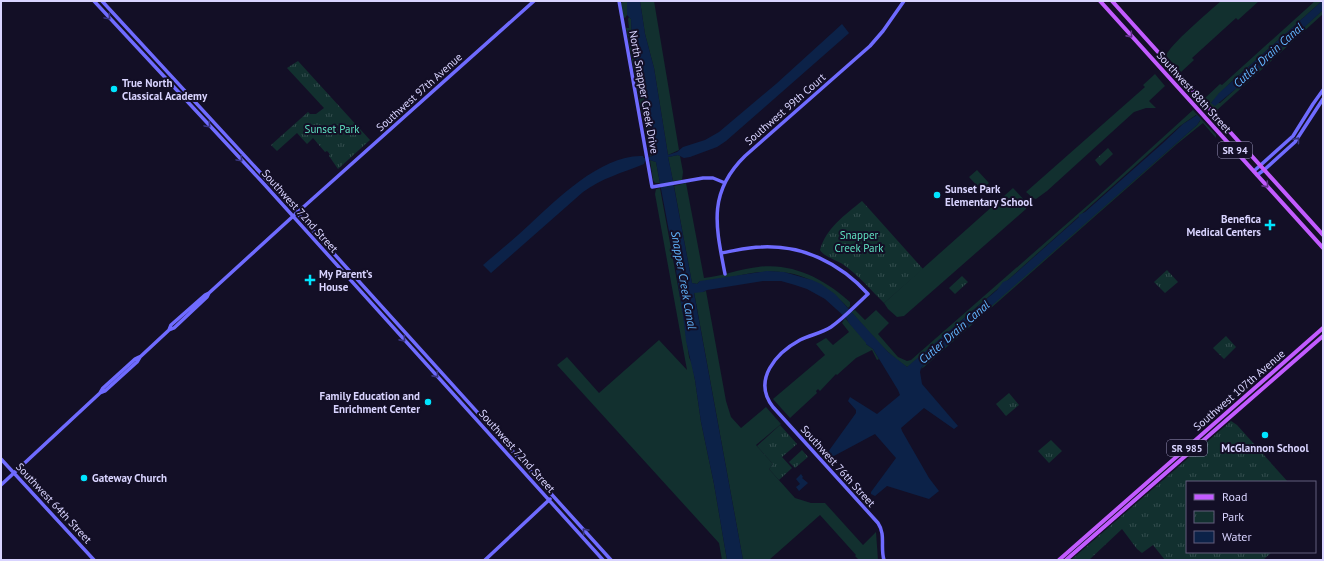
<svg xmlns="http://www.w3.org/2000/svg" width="1324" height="561" viewBox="0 0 1324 561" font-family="'PT Sans',sans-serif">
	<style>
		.grass { fill: #12302f }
		.park { fill: url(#park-tufts) }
		.water { fill: #0c2248 }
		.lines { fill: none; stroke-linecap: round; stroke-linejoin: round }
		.secondary { stroke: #6f6bff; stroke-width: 3.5 }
		.primary { stroke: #c25bff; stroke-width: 4 }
		.oneway { stroke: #38347d }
		.oneway2 { stroke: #623188 }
		.poi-dot { fill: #00e5ff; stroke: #130f26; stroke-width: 1.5 }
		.labels { text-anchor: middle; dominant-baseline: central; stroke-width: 4; stroke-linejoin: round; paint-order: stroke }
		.shield { fill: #130f26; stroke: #9e99be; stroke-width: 1 }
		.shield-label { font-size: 10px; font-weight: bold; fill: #d9d4ff }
		.poi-label { font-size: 11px; font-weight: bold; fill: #d9d4ff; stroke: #130f26; text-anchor: start }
		.street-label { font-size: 11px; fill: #d9d4ff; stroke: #130f26 }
		.park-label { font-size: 11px; fill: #5fe0c0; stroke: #130f26 }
		.water-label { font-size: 12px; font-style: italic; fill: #62b6ff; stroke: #130f26 }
	</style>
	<defs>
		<pattern id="park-tufts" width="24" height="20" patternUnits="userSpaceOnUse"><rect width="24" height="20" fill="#12302f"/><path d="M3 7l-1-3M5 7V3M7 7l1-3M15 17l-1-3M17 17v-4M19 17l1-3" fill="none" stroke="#344d4e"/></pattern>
	</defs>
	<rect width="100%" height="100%" fill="#130f26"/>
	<path class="grass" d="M623,1H627V15L625,18L623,17L620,2L622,3Z
		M640,1H654L679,150L668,155L654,68L645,34Z
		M1221,1H1259L1238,20L1236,18L1192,58L1194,60L1181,72L1166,56C1168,46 1211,10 1221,1Z
		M1315,1H1322L1229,84L1211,103H1220L1323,10V14L1216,111L1205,98L1220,84L1222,85Z
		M629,17L631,19C631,36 636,52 637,69C638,75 637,81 639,87C642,96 649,103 646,113L648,114L654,154L650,157L626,28H629L628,19Z
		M1155,74L1165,86L1149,101L1156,108H1146L1134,112L1047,191L1036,199L1033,198L1026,192L1145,87L1143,85Z
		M1193,110L1216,135V138L1203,123L1177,144L924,367L921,369L924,365L945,346L1197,125L1200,121L1199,118L1196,115L1180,126L1029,261L1008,280C1003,284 999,288 994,292L909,366L907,367C885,353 869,331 851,312L855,310L865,320L876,310L889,323L878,334L898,357L907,361L911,360L1095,199Z
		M678,155L680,156L683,172L682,180L673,181L668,157Z
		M650,160L656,162L660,183H655L653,180Z
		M977,170L989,183L981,190L969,177Z
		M686,183L704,278C722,276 740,269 758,267C793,262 826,280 850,302V306L848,308C826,284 797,269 764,272C755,272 746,274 737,276C725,278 712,282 700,281L697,284L692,283L674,186Z
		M660,188L683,314L689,357L692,364L695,380L701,422L714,484L727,560H722L719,543L557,365L567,357L599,393L659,340L687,370L655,194L656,189Z
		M1013,188L1027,203L1026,209L904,316L897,317L888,309L884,303Z
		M706,291L726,401L731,417L741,428L766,407L781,424L756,445L773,464L769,469L795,498L811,503H825L863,545L876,532L878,560H859L855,556L856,555L820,515L769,560H743L694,292H702Z
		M845,318L867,343L866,344L873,349L879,359L877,360L872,350L856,358L837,375L836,374L820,391L818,389L816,391L817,393L790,418L773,399L825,355L816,344L826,338L833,345L849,332L842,323Z"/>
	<path class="park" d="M298,61L370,140L338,169L329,156L330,154L327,151L325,152L313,138L307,144L297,133L277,151L271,145L308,112L310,114H316L324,108L287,68Z
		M1108,148L1113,154L1100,166L1095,160Z
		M862,201L923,269L884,303C871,290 859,276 844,265C837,260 824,257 820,250C826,228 845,215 862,201Z
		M1167,270L1178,282L1165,293L1154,282Z
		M962,276L968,282L955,294L949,288Z
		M1226,336L1236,347L1224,359L1213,348Z
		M1009,393L1019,405L1006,416L996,404Z
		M1231,421L1237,425L1288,482H1187V552H1272L1263,560H1165L1153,545L1142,553L1137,549L1122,529L1089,560H1071Z
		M780,425L797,444L782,457L792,468L779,480L769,469L773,464L757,446Z
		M1051,440L1062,451L1049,463L1038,451Z
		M802,450L808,457L795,468L789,462Z"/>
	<path class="water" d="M627,1H640L645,34L654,68L668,155L677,152L683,147L705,140L719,132L776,84L842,24L849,33L848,34L726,141L717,147L690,157L684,158L678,155L668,157L671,171L692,283L697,284L700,281L767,271L784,272L812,280L821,284L835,294L888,352L907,367L997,290L1003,282L1008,280L1079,217V215L1085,212L1163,143L1183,124L1197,115L1201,119L1197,125L921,368L920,372L922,384L958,426L954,429L924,408L901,428L902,431L929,478L939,491L929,499L887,486L875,496L871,494V492L896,458L875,434L832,457H830L828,452L856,413V410L848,401L850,397L877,414L900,395L898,390L873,349L866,344V343L849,323L846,318L825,299L807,289L795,285L781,281H763L707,290L703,292L694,293L743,560H727L714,484L701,422L695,380L686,341L683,314L682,311L675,263L656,162L650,160L645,161L644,164C622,173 602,178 583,192L491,273L483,265C498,252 514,239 529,225C557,199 602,154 643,156L644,158L650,157L654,155L648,114L646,113C650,103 642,96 639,87C637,81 638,75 637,69C636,52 631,36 631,19L627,15Z
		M1322,1H1323V10L1250,77L1215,106L1211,103L1219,93Z
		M801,474L803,477L802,478L808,483L799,491L796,487L800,484L796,479Z"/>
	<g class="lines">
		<path class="secondary" d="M94,1L264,184L603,560
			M102,1L280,194L611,560
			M619,1L652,187L703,178H713L725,183
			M1254,171L1293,136L1313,104L1323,90
			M1257,175L1264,170L1295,142L1323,99
			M721,253C734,251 748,247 761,247C803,245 840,263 868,294C856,305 844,318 831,327C822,333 810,335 800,340C776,353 752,380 773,407L878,523C886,535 880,547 884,560
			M725,274C716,227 707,193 745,156L870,46L883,31L904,1
			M169,330L174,328L207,297L209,293
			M100,393L105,391L137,362L140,357L169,330L171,325L205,295L209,293L290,219L534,1
			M1,459L94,560
			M1,485L100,393L103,388L135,359L139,357
			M485,560L550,499"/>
		<path class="primary" d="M1100,1L1323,248
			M1112,1L1323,235
			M1059,560L1323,328
			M1066,560L1323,336"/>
	</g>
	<defs><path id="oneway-chevron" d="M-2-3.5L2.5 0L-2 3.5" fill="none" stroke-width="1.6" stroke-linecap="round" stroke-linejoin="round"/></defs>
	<g class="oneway">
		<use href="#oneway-chevron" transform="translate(108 17) rotate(47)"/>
		<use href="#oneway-chevron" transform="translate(208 125) rotate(47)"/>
		<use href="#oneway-chevron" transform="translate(1297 140) rotate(-51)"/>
		<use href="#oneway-chevron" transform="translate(240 159) rotate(47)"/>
		<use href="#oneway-chevron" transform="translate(403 339) rotate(48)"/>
		<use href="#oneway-chevron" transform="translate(436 375) rotate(48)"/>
		<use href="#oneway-chevron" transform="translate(585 531) rotate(-132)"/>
	</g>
	<g class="oneway2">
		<use href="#oneway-chevron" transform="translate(1130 35) rotate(48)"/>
		<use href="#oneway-chevron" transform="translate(1266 185) rotate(48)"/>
	</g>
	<g class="poi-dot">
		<circle cx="114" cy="89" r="4"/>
		<circle cx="937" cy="195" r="4"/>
		<path d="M1268 219h4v4h4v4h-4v4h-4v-4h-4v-4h4z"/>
		<path d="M308 274h4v4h4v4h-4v4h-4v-4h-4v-4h4z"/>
		<circle cx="428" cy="402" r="4"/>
		<circle cx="1265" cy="435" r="4"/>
		<circle cx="84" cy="478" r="4"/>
	</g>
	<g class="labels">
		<g class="shield">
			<rect x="1218" y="142" width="34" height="16" rx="3"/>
			<rect x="1167" y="440" width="40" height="16" rx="3"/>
		</g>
		<g class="shield-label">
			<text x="1235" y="150">SR 94</text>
			<text x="1187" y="448">SR 985</text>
		</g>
		<g class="poi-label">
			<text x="122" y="83">True North<tspan x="122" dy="13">Classical Academy</tspan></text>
			<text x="945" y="189">Sunset Park<tspan x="945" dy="13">Elementary School</tspan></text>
			<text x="1261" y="219" text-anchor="end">Benefica<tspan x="1261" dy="13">Medical Centers</tspan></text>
			<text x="319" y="274">My Parent’s<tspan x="319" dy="13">House</tspan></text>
			<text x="420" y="396" text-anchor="end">Family Education and<tspan x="420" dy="13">Enrichment Center</tspan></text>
			<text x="1265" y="448" text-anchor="middle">McGlannon School</text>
			<text x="92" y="478">Gateway Church</text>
		</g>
		<g class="street-label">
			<text transform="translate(419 92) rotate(-42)">Southwest 97th Avenue</text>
			<text transform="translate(644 92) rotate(80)">North Snapper Creek Drive</text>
			<text transform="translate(1194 92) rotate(48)">Southwest 88th Street</text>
			<text transform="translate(785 109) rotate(-41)">Southwest 99th Court</text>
			<text transform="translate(300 211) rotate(48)">Southwest 72nd Street</text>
			<text transform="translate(1239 390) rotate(-41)">Southwest 107th Avenue</text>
			<text transform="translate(517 451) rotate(48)">Southwest 72nd Street</text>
			<text transform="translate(838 466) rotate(48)">Southwest 76th Street</text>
			<text transform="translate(54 503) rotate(47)">Southwest 64th Street</text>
		</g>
		<g class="park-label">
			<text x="332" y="129">Sunset Park</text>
			<text x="859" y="235">Snapper<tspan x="859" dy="13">Creek Park</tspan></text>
		</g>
		<g class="water-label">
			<text transform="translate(1268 55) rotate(-42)">Cutler Drain Canal</text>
			<text transform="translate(684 280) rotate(80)">Snapper Creek Canal</text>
			<text transform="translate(954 332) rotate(-41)">Cutler Drain Canal</text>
		</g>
	</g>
	<rect width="1324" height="561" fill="none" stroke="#d9d4ff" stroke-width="4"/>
	<rect x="1186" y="481" width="130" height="72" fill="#130f26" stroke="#625e7d"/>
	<rect x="1194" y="494" width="20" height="6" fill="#c25bff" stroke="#625e7d"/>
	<text x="1222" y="501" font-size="12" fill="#d9d4ff">Road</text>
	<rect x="1194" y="511" width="20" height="12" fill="url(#park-tufts)" stroke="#625e7d"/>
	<text x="1222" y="521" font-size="12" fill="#d9d4ff">Park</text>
	<rect x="1194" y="531" width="20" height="12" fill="#0c2248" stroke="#625e7d"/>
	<text x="1222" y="541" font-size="12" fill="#d9d4ff">Water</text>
</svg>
